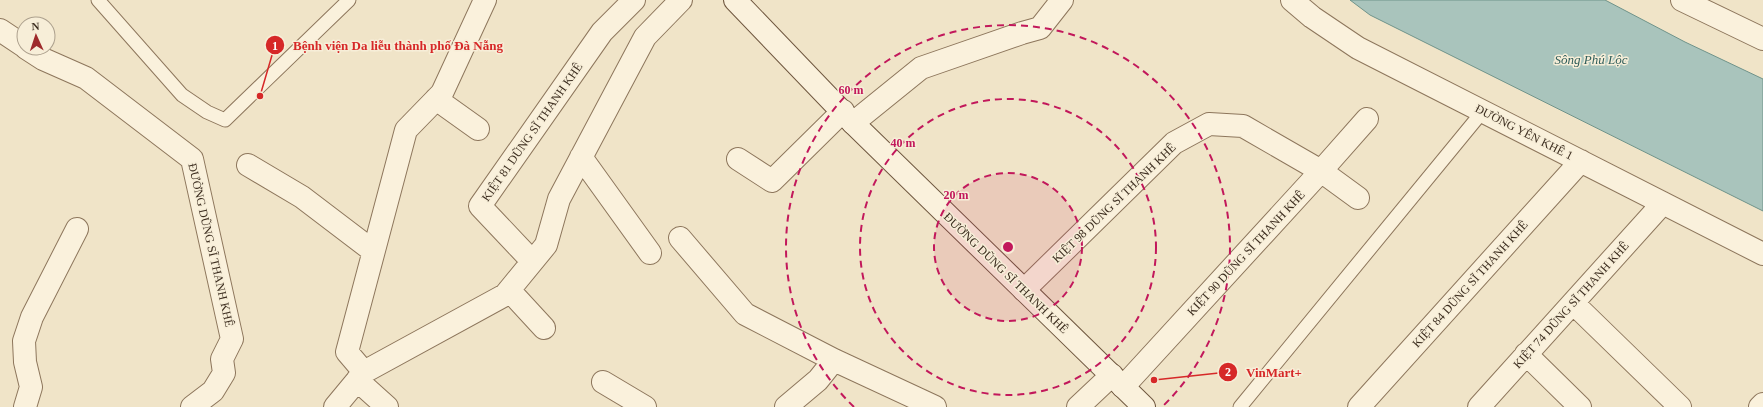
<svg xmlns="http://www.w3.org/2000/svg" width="1763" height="407" viewBox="0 0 1763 407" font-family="'Times New Roman',serif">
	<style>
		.water { fill: #a9c4bc; stroke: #6f938a }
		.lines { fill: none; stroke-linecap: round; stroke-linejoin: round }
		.lane-casing { stroke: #8d765c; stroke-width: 15 }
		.street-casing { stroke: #8d765c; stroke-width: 24 }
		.secondary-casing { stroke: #6f573f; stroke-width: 24 }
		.lane { stroke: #faf1dc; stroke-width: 13 }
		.street { stroke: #faf1dc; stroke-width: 22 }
		.secondary { stroke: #faf1dc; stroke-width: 22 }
		.ring { fill: none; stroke: #c2185b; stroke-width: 2; stroke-dasharray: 7 5 }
		.labels { text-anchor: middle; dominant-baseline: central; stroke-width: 3; stroke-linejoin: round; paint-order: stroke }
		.street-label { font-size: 12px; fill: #3d2e20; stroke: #f7eed8 }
		.water-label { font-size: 13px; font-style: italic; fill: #2f5d5a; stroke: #f7eed8 }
		.centre { fill: #c2185b; stroke: #f7eed8; stroke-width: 2 }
		.ring-label { font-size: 12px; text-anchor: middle; font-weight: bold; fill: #c2185b; stroke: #f7eed8; stroke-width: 3; stroke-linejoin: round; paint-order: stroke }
		.leader { fill: none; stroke: #d62828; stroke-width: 1.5 }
		.callout-dot { fill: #d62828; stroke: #f7eed8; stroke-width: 1.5 }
		.mark-label { font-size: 12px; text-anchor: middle; font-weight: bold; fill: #fff }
		.callout-label { font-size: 13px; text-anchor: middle; font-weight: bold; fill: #d62828; stroke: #f7eed8; stroke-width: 3; stroke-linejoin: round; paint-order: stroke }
	</style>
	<rect width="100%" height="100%" fill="#f0e4c8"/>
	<path class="water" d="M1350,0H1605L1685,42L1763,79V211L1370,15Z"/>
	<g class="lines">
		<g class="lane-casing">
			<path id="lane" d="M98,0L182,95L207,112L225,120L349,0
				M1240,407L1483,111"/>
		</g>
		<g class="street-casing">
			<path id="street" d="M1292,0L1312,17L1358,48L1763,254
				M1682,0L1763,39
				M0,30L24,46
				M26,48L43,59L86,78L192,159L232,339L222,359L224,373L213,391L192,407
				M436,99L478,129
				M853,123L921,68L1022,33L1040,28L1062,0
				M581,157L650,253
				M738,159L772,181L843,111
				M248,165L302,197L373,251
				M680,238L745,314L834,360L935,407
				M532,261L480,206L602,32L634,0
				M509,290L544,328
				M1024,290L1174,143L1209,124L1243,126L1321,171L1358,198
				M1573,303L1680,407
				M1526,354L1580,407
				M364,372L347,352L406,130L442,93L485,0
				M357,380L387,407
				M603,382L645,407
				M1123,387L1321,171L1367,119
				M25,407L31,387L25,362L24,341L32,317L77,229
				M335,407L364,372L505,295L546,245L559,199L645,37L681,0
				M786,407L818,380L834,360
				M1078,407L1112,375
				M1359,407L1581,161
				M1479,407L1663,203
				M1760,407L1763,404"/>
		</g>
		<g class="secondary-casing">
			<path id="secondary" d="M735,0L853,123L1144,407"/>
		</g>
		<use href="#lane" class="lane"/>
		<use href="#street" class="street"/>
		<use href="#secondary" class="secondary"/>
	</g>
	<circle cx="1008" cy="247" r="74" fill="#c2185b" fill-opacity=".12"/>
	<g class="ring">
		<circle cx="1008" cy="247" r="74"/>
		<circle cx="1008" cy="247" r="148"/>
		<path d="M854 407A222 222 0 1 1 1162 407"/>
	</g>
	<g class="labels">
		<g class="street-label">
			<text transform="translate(532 132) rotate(-55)">KIỆT 81 DŨNG SĨ THANH KHÊ</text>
			<text transform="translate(1524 132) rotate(27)">ĐƯỜNG YÊN KHÊ 1</text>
			<text transform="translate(1114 203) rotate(-44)">KIỆT 98 DŨNG SĨ THANH KHÊ</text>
			<text transform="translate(211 245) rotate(77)">ĐƯỜNG DŨNG SĨ THANH KHÊ</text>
			<text transform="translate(1246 253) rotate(-47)">KIỆT 90 DŨNG SĨ THANH KHÊ</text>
			<text transform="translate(1006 273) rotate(44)">ĐƯỜNG DŨNG SĨ THANH KHÊ</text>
			<text transform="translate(1470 284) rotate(-48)">KIỆT 84 DŨNG SĨ THANH KHÊ</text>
			<text transform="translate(1571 305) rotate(-48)">KIỆT 74 DŨNG SĨ THANH KHÊ</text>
		</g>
		<g class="water-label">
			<text x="1591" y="59">Sông Phú Lộc</text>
		</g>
	</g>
	<circle cx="1008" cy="247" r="6" class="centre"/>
	<g class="ring-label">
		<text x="851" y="94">60 m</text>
		<text x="903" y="147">40 m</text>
		<text x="956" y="199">20 m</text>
	</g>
	<path class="leader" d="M260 96L275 45M1154 380L1228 372"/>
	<g class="callout-dot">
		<circle cx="260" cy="96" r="4"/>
		<circle cx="1154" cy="380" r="4"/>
		<circle cx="275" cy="45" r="10"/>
		<circle cx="1228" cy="372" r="10"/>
	</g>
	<g class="mark-label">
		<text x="275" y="50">1</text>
		<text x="1228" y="376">2</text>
	</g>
	<g class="callout-label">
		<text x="398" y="50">Bệnh viện Da liễu thành phố Đà Nẵng</text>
		<text x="1274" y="377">VinMart+</text>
	</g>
	<g transform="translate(36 36) rotate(357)"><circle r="19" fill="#f7eed8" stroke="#ada18e"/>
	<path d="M0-3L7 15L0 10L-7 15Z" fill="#9e2a2b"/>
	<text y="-6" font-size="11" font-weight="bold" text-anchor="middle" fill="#3d2e20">N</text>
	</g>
</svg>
